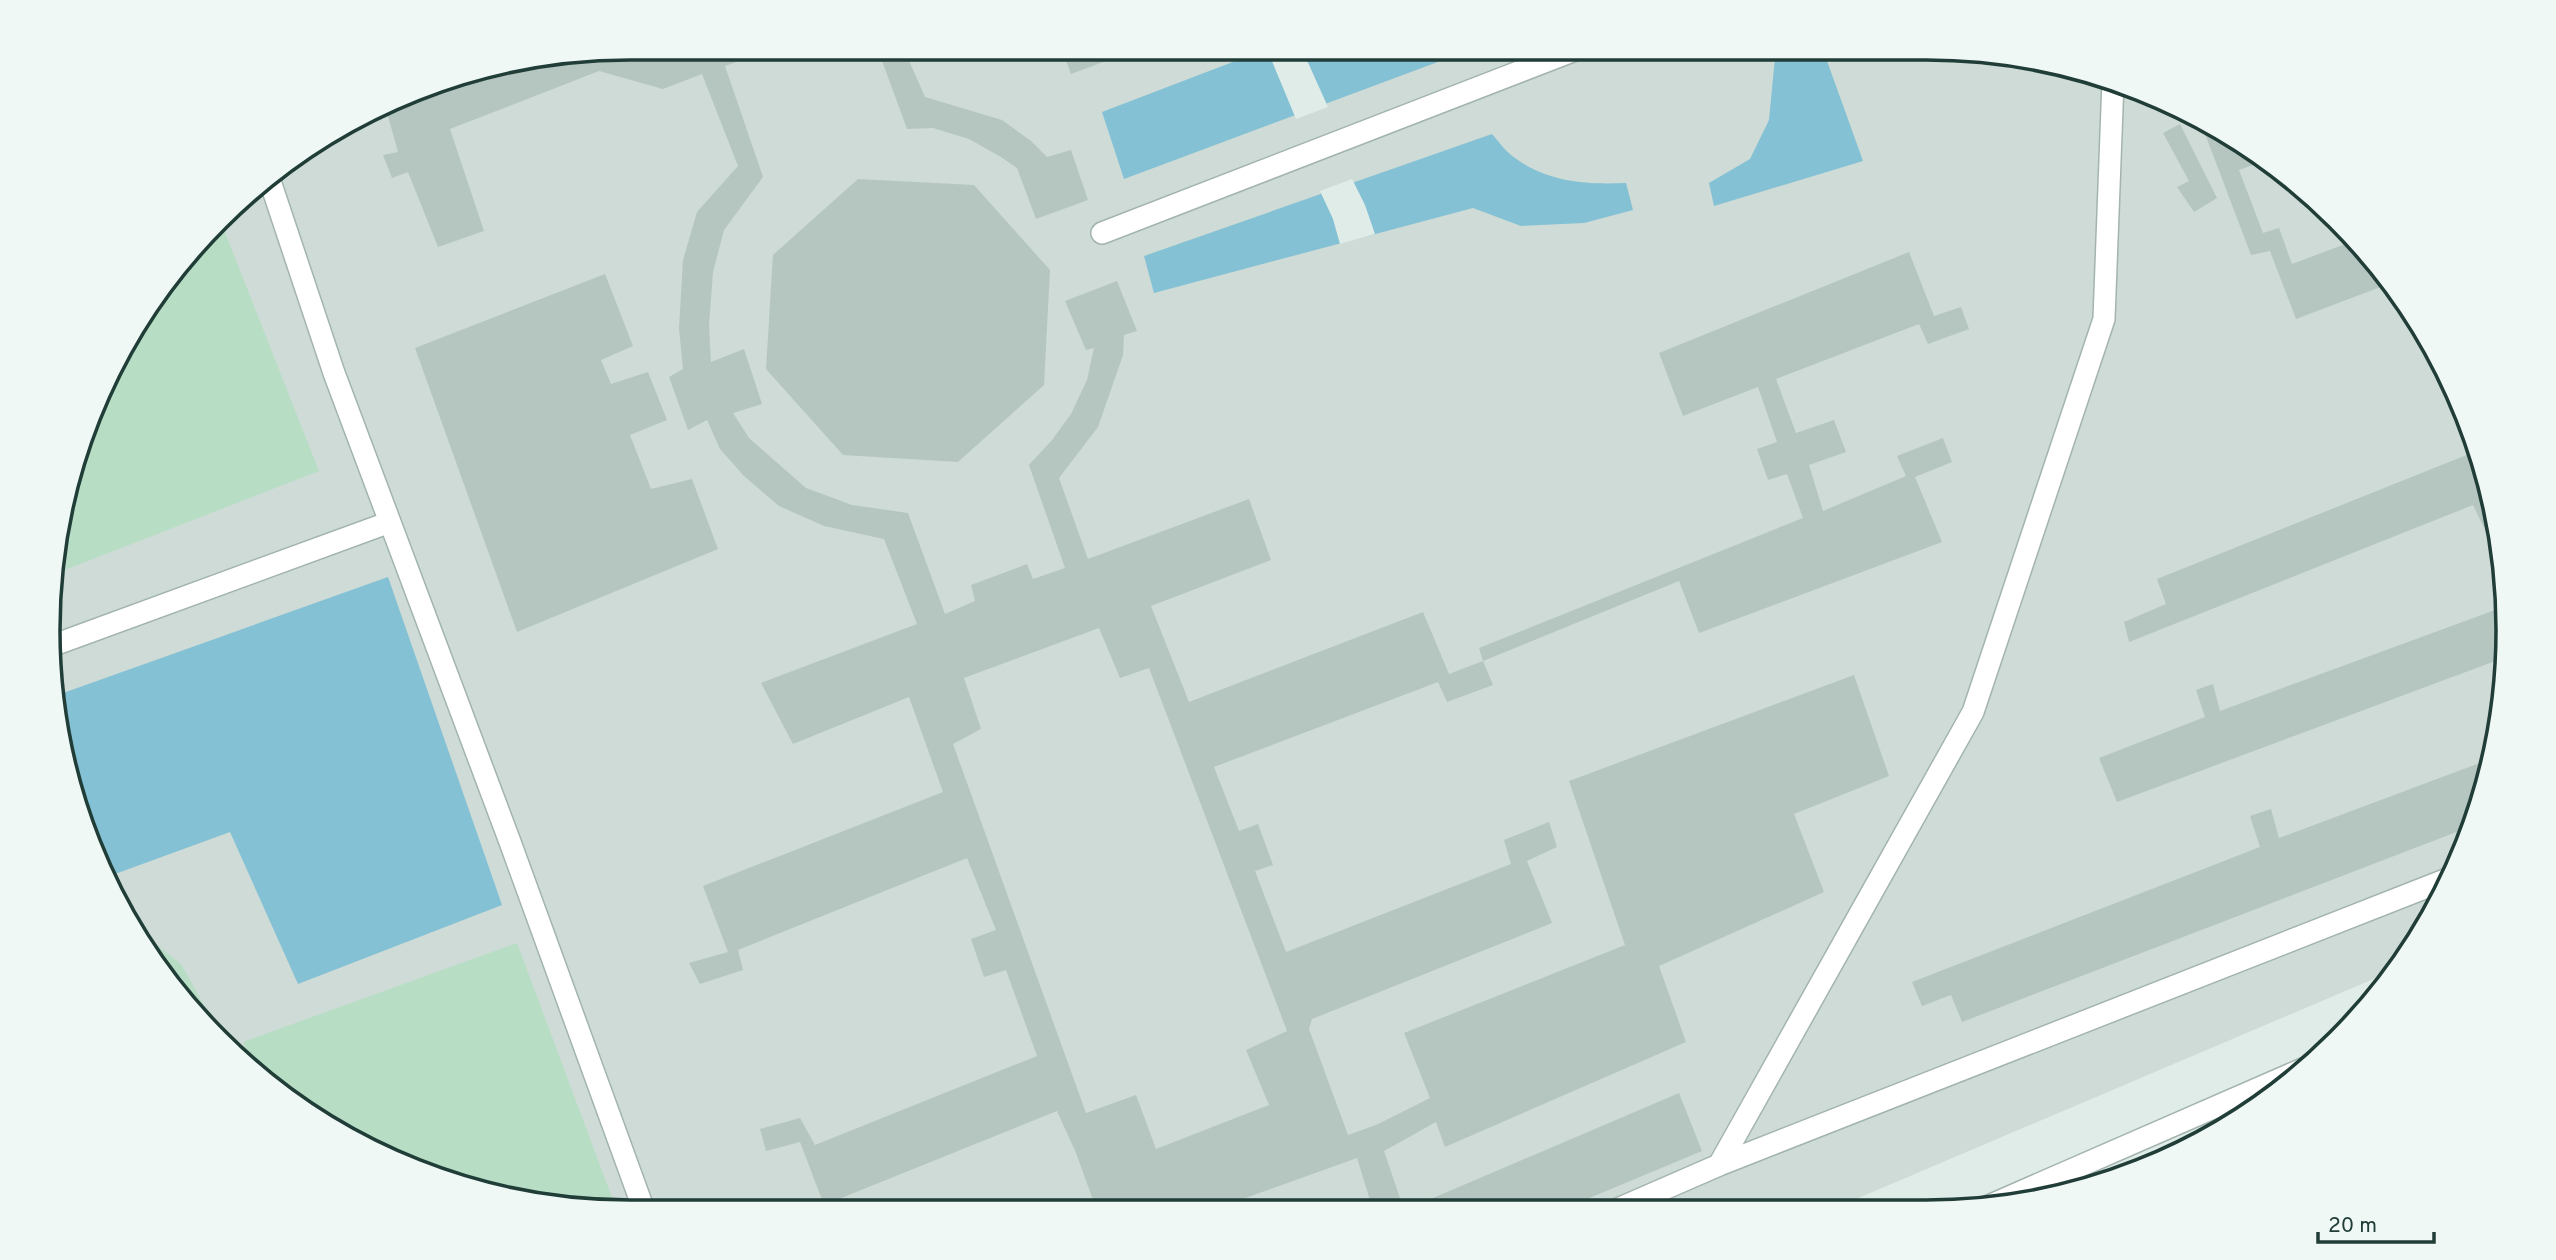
<svg xmlns="http://www.w3.org/2000/svg" width="2556" height="1260" viewBox="0 0 2556 1260" font-family="Overpass,sans-serif">
	<style>
		.built { fill: #cedbd6 }
		.green { fill: #b7dec5 }
		.water { fill: #84c1d4 }
		.pier { fill: #e0ece7 }
		.building { fill: #b5c6c0; fill-rule: evenodd }
		.lines { fill: none; stroke-linecap: round; stroke-linejoin: round }
		.minor-casing { stroke: #a3b4af; stroke-width: 24 }
		.tertiary-casing { stroke: #a3b4af; stroke-width: 24 }
		.minor { stroke: #fff; stroke-width: 21 }
		.tertiary { stroke: #fff; stroke-width: 21 }
		.rim { fill: none; stroke: #203d37; stroke-width: 3.5 }
	</style>
	<rect width="100%" height="100%" fill="#e0ece7"/>
	<path class="built" d="M630,47H1926L2040,59L2149,92L2250,146L2338,218L2411,307L2465,407L2498,517L2509,630L2497,744L2464,853L2397,969L1835,1208L630,1213L516,1201L407,1168L307,1115L218,1042L108,888L52,706L59,516L92,407L145,307L275,168L442,78Z"/>
	<path class="green" d="M222,225L319,471L57,573L59,516L92,407L145,307Z
		M137,929L181,964L231,1053L218,1042Z
		M517,943L617,1211L516,1201L407,1168L307,1115L256,1073L243,1042Z"/>
	<path class="water" d="M1272,47H1478L1124,179L1102,112Z
		M1776,47H1822L1863,161L1714,206L1709,183L1750,159L1769,120Z
		M1492,134C1499,142 1506,152 1515,158C1547,182 1587,185 1626,183L1633,210L1584,223L1521,226L1473,208L1154,293L1144,256Z
		M388,577L502,905L298,984L230,832L115,874L76,783L52,706V697Z"/>
	<path class="pier" d="M1266,47H1301L1328,107L1296,119Z
		M1352,179L1365,205L1375,234L1340,244L1333,219L1320,191Z"/>
	<path class="building" d="M630,47H779L725,66L763,177L724,230L713,272L709,326L711,362L744,349L762,404L733,413L749,438L806,488L852,505L908,513L945,614L975,601L971,585L1027,564L1033,579L1065,568L1029,465L1052,440L1071,414L1087,380L1094,348L1086,350L1065,301L1117,281L1137,331L1124,335L1123,355L1098,427L1059,478L1088,559L1249,499L1271,560L1151,606L1189,702L1423,612L1449,674L1483,661L1493,685L1447,702L1438,682L1214,767L1239,831L1258,824L1273,865L1255,871L1286,952L1511,864L1504,840L1549,822L1557,847L1527,861L1552,923L1312,1019L1309,1029L1348,1135L1376,1125L1430,1098L1404,1033L1625,945L1569,781L1854,675L1889,776L1794,814L1824,892L1659,966L1686,1042L1445,1147L1436,1122L1384,1151L1404,1210H1373L1357,1158L1209,1211H1097L1076,1153L1057,1111L824,1205L800,1142L766,1151L760,1129L800,1118L815,1145L1037,1056L1006,970L984,977L971,939L996,930L967,858L738,950L743,970L700,984L689,963L728,952L703,886L943,792L909,697L793,744L761,683L917,624L884,539L824,526L779,506L744,476L720,449L707,420L688,430L669,377L683,369L679,329L683,260L697,212L738,166L702,74L663,89L599,71L450,129L484,231L438,247L408,172L392,178L383,155L398,152L386,109L442,78ZM1099,628L1120,678L1149,668L1287,1031L1246,1050L1269,1105L1156,1149L1136,1095L1086,1113L953,744L981,729L964,678Z
		M877,47H903L925,97L1002,120L1031,141L1047,157L1071,150L1088,200L1036,219L1017,168L1001,157L969,139L933,128L907,129Z
		M1061,47H1141V48L1071,74Z
		M2199,118L2250,146L2267,160L2239,170L2263,233L2279,228L2292,264L2356,240L2391,283L2296,319L2270,251L2251,255Z
		M2180,124L2217,198L2194,212L2177,187L2189,181L2163,133Z
		M858,179L974,185L1050,270L1044,385L958,462L843,455L766,369L773,255Z
		M1909,252L1934,316L1961,307L1969,329L1928,344L1919,324L1776,379L1796,433L1834,420L1846,452L1809,465L1823,511L1906,476L1897,456L1943,438L1952,462L1915,477L1942,542L1699,633L1679,581L1483,661L1479,648L1803,518L1787,474L1768,480L1757,449L1777,442L1758,387L1683,416L1659,353Z
		M605,274L633,346L601,360L611,384L648,372L667,420L630,435L651,489L692,479L718,549L517,632L415,348Z
		M2474,452L2498,517L2500,537L2490,540L2473,505L2129,642L2124,622L2166,604L2157,579Z
		M2506,606L2509,630L2506,657L2117,802L2099,758L2205,717L2196,690L2213,684L2220,711Z
		M2493,758L2472,826L1962,1022L1951,995L1922,1006L1912,982L2260,847L2250,816L2271,809L2279,838Z
		M1679,1093L1702,1151L1563,1209L1405,1210Z"/>
	<g class="lines">
		<g class="minor-casing">
			<path id="minor" d="M268,175L334,373L510,842L645,1213
				M1102,233L1583,47
				M54,645L390,522
				M1719,1165L2450,878
				M1618,1209L1719,1165L1973,712L2104,319L2113,81"/>
		</g>
		<g class="tertiary-casing">
			<path id="tertiary" d="M1984,1208L2305,1068"/>
		</g>
		<use href="#minor" class="minor"/>
		<use href="#tertiary" class="tertiary"/>
	</g>
	<path d="M0 0H2556V1260H0ZM630 60H1926A570 570 0 0 1 2496 630V630A570 570 0 0 1 1926 1200H630A570 570 0 0 1 60 630V630A570 570 0 0 1 630 60Z" fill="#f0f8f5" fill-rule="evenodd"/>
	<path class="rim" d="M630 60H1926A570 570 0 0 1 2496 630V630A570 570 0 0 1 1926 1200H630A570 570 0 0 1 60 630V630A570 570 0 0 1 630 60Z"/>
	<path d="M2318 1232v10h116v-10" fill="none" stroke="#203d37" stroke-width="3.5"/>
	<text x="2328" y="1232" font-size="21" fill="#203d37" stroke="#f0f8f5" stroke-width="5" paint-order="stroke">20 m</text>
</svg>
